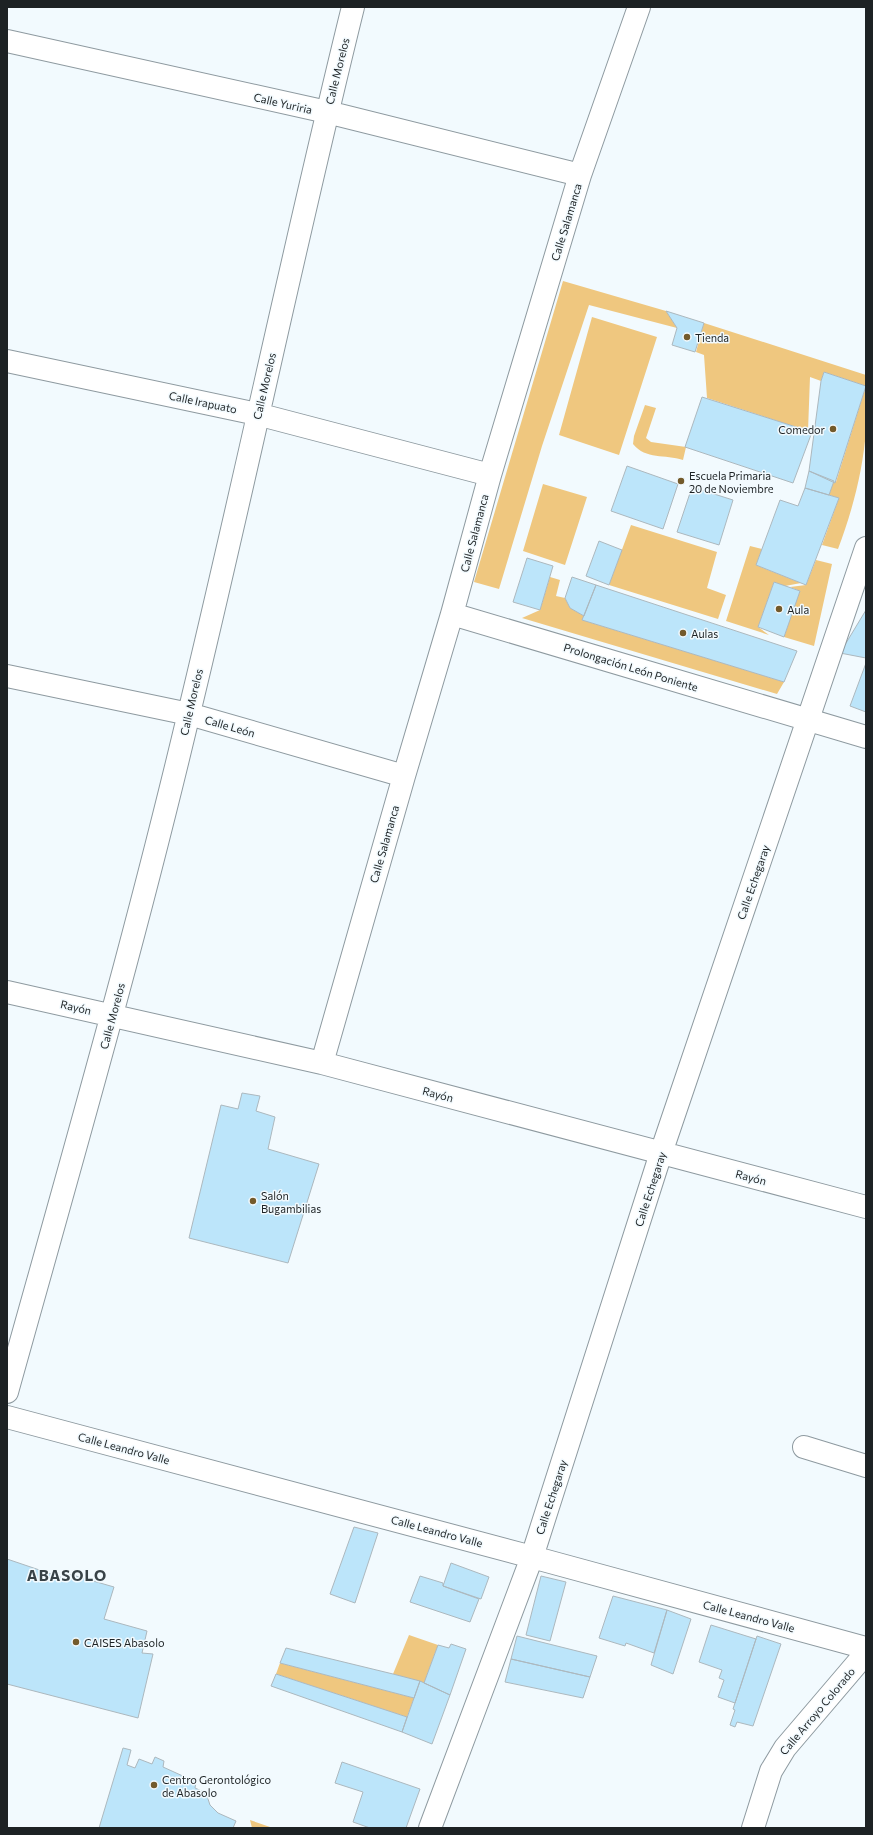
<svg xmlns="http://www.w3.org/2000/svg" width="873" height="1835" viewBox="0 0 873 1835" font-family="Commissioner,sans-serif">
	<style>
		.green { fill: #efc77f }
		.building { fill: #bce5fa; stroke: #acb8be }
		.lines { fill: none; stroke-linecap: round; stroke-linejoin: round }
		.street-casing { stroke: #8e9aa0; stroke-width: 24 }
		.street { stroke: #fff; stroke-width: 22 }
		.poi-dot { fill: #735a2b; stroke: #f2fafe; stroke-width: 1.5 }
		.labels { text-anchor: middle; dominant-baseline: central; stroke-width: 3; stroke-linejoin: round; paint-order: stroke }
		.street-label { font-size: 11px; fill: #1d2224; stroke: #f2fafe }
		.poi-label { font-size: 11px; fill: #1d2224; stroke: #f2fafe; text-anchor: start }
		.district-label { font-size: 15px; font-weight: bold; letter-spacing: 1px; fill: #384247; stroke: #f2fafe }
	</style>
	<rect width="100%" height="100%" fill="#f2fafe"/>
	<path class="green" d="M563,281L666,311L677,328L589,305L542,446L499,589L474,582Z
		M592,317L657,337L619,455L559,435Z
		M704,323L866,375C866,393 867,412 866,430C863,471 852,512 838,549L822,545L839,498L829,495L834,481L836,482L866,386L824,372L821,381L810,377L808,431L707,398L704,355L696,352Z
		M645,405L656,408L646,438L651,442L686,447L683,460C665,454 646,460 633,444L634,436Z
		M543,484L587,497L565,565L523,551Z
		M631,525L717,552L707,588L726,595L718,619L609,585Z
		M750,546L762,549L756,565L801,583L785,586L774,582L758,627L769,635L726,621Z
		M816,560L832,564L814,646L784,637L800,591L790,587L806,585Z
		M550,577L560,580L556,596L565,598L570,608L584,616L582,620L784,682L777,694L522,618L540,610Z
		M409,1635L438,1645L424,1683L393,1674Z
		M280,1663L414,1698L407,1717L276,1674Z
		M250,1820L273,1828H252Z"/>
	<path class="building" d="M666,311L704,323L695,352L672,345L677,328Z
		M824,372L866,386L835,483L809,471L821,381Z
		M702,397L812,432L793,483L685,447Z
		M627,466L678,484L663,529L611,511Z
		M809,471L834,481L829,495L805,488Z
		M692,487L733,500L719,545L677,532Z
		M805,488L839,498L806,585L756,565L780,500L798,506Z
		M599,541L622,550L609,585L586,576Z
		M527,558L553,566L540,610L513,602Z
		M572,577L596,585L584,616L570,608L565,598Z
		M774,582L800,591L784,637L758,627Z
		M596,585L797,651L784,682L582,620Z
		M866,610V658L840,653Z
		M866,663V712L850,706Z
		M242,1093L260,1096L256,1111L275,1117L268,1149L319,1164L288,1263L189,1238L221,1105L238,1109Z
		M354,1527L378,1533L355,1603L330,1594Z
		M7,1559L66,1579L69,1574L114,1587L104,1619L147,1631L142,1653L153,1654L138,1718L7,1684Z
		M451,1563L489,1577L481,1599L443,1586Z
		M420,1576L443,1583V1586L479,1599L470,1622L410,1602Z
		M541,1576L566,1582L550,1641L526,1635Z
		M613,1596L667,1610L654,1653L626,1643L625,1646L599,1638Z
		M667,1610L691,1619L673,1674L651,1665Z
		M711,1625L756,1639L735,1703L718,1697L724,1680L719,1678L722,1670L699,1662Z
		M517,1636L597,1656L590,1677L511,1659Z
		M757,1636L781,1644L753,1726L737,1722L735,1727L730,1725L735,1710L733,1709Z
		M451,1644L466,1649L450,1695L424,1683L438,1645L449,1648Z
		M286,1648L393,1674L420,1681L414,1698L280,1663Z
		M511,1659L590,1677L583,1698L505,1682Z
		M276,1674L407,1717L402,1732L271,1686Z
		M420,1681L450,1695L432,1744L402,1732Z
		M123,1748L131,1750L127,1765L135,1768L139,1759L152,1764L155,1757L164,1761L163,1767L196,1782L195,1788L206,1793L210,1805L218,1813L236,1821L233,1828H99Z
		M342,1762L420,1789L406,1828H370L353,1822L363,1792L335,1783Z"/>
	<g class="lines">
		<g class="street-casing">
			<path id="street" d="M7,41L327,112L580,175
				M7,361L257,414L490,475
				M452,614L866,737
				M7,676L189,714L404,776
				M7,992L322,1063L866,1207
				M322,1063L404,776L452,614L490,475L580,175L639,7
				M7,1392C70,1166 135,941 189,713C246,478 295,241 353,7
				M7,1417L532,1557L866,1648
				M804,1447L866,1466
				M430,1828L532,1557L661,1153L866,548
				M753,1828L771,1771L785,1748L866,1653"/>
		</g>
		<use href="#street" class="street"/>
	</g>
	<g class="poi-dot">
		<circle cx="687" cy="337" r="4"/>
		<circle cx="833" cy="429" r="4"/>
		<circle cx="681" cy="481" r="4"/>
		<circle cx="779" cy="609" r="4"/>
		<circle cx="683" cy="633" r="4"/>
		<circle cx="253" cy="1201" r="4"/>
		<circle cx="76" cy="1642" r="4"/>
		<circle cx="154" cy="1785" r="4"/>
	</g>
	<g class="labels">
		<g class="street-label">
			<text transform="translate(337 71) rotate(-76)">Calle Morelos</text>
			<text transform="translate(283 103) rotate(13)">Calle Yuriria</text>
			<text transform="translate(566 222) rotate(-73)">Calle Salamanca</text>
			<text transform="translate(264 386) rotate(-77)">Calle Morelos</text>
			<text transform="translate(203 402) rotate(12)">Calle Irapuato</text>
			<text transform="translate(474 533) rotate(-75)">Calle Salamanca</text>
			<text transform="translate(631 667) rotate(17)">Prolongación León Poniente</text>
			<text transform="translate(191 702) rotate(-77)">Calle Morelos</text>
			<text transform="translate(230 726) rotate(16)">Calle León</text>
			<text transform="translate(384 844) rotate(-74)">Calle Salamanca</text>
			<text transform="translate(753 882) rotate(-71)">Calle Echegaray</text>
			<text transform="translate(76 1007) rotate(13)">Rayón</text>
			<text transform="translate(112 1016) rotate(-75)">Calle Morelos</text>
			<text transform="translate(438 1094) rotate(15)">Rayón</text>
			<text transform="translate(751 1177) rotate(15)">Rayón</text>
			<text transform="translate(650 1189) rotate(-72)">Calle Echegaray</text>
			<text transform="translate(124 1448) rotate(15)">Calle Leandro Valle</text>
			<text transform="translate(551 1497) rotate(-72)">Calle Echegaray</text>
			<text transform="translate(437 1531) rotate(15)">Calle Leandro Valle</text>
			<text transform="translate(749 1616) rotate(15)">Calle Leandro Valle</text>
			<text transform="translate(817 1711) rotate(-50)">Calle Arroyo Colorado</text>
		</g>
		<g class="poi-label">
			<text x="695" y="337">Tienda</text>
			<text x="825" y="429" text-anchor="end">Comedor</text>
			<text x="689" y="475">Escuela Primaria<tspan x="689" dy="13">20 de Noviembre</tspan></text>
			<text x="787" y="609">Aula</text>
			<text x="691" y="633">Aulas</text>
			<text x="261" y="1195">Salón<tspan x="261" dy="13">Bugambilias</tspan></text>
			<text x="84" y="1642">CAISES Abasolo</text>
			<text x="162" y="1779">Centro Gerontológico<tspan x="162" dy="13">de Abasolo</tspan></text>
		</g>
		<g class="district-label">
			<text x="67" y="1575">ABASOLO</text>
		</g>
	</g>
	<rect width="873" height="1835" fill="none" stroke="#1d2224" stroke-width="16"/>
</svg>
